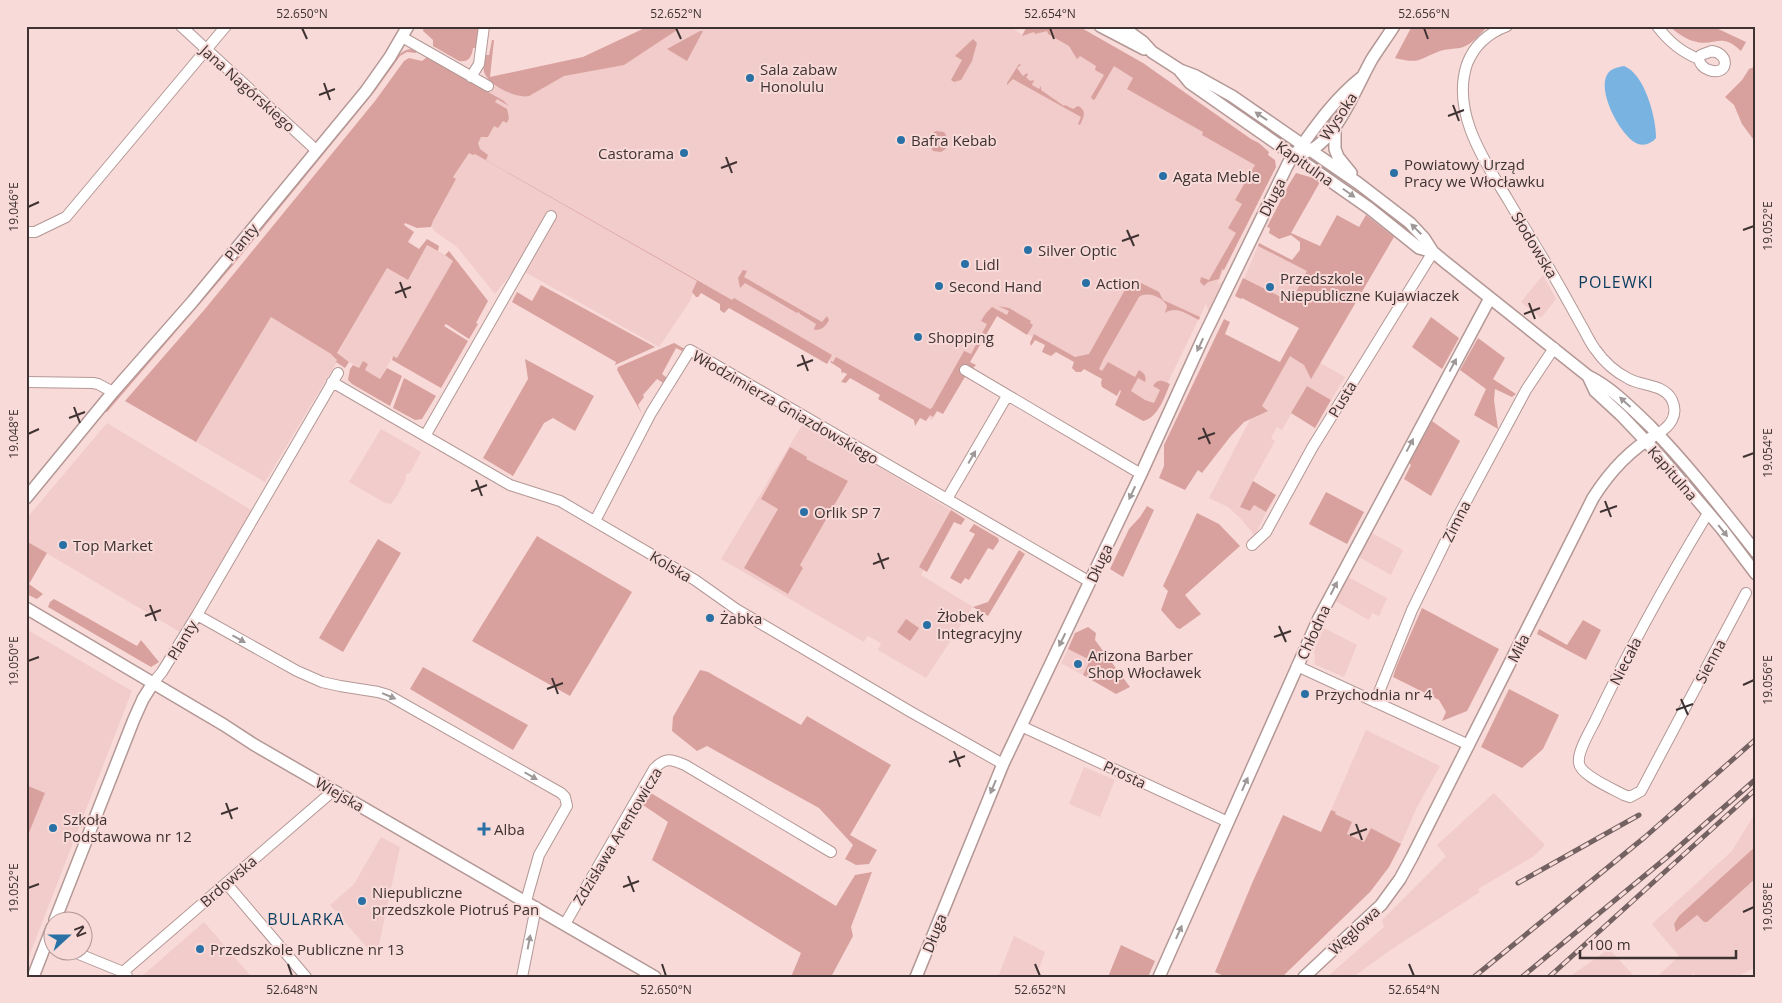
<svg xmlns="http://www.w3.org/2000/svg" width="1782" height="1003" viewBox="0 0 1782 1003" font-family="'Open Sans',sans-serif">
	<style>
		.built { fill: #f1ccca }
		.green { fill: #d9a19e }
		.water { fill: #79b3e2 }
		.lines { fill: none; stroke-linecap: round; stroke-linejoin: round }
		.minor-casing { stroke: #b39896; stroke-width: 12 }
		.tertiary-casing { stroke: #b39896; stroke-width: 14 }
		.minor { stroke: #fff; stroke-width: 10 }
		.tertiary { stroke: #fff; stroke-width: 11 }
		.rail-casing { stroke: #736261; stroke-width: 5 }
		.rail { stroke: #f8dad8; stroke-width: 3; stroke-dasharray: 9; stroke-linecap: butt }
		.oneway { fill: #9e9998 }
		.ticks { fill: none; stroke: #3e3332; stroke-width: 2 }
		.poi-dot { fill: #2970a4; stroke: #f8dad8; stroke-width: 2 }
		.labels { text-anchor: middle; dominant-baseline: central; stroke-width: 4; stroke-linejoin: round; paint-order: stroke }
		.poi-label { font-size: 15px; fill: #3e3332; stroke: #f8dad8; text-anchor: start }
		.street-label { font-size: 15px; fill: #3e3332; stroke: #f8dad8 }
		.neighbourhood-label { font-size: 16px; letter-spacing: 1px; fill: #073c5f; stroke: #f8dad8 }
		.neatline { fill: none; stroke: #3e3332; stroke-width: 2 }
		.ticks-label { font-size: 12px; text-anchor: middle; fill: #3e3332 }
	</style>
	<rect width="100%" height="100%" fill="#f8dad8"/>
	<path class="built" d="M649,26H1010L1022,35L1028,26H1041L1138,74L1251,151L1263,179L1217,285L1227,278L1208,318V310L1206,304L1155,409L997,316L970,362L968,360L932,420L697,283L690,301L659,347L516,267L495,294L457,247L434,231L430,223L456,179L453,177L483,128L496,99L495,95L487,96L489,77L583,57Z
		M427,245L454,260L397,358L393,356L380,379L365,370L368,364L363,361L359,368L337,354L387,268L408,280Z
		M1258,246L1308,271L1282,319L1237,295Z
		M1543,275L1556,299L1541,318L1521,302Z
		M271,317L331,354L338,360L265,482L196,442Z
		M1289,345L1345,377L1331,400L1307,386L1282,430L1277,427L1271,438L1275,441L1253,481L1240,507L1250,511L1254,505L1266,512L1255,536L1241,519L1228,507L1209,498Z
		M804,422L957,514L921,575L973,607L926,678L878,650L881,643L870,637L867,636L864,642L721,559Z
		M107,423L253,511L180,632L26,541V519Z
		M381,429L421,452L410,473L406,474L405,481L397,496L391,504L385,503L349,482Z
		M1372,533L1403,550L1391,575L1359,557Z
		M1348,577L1387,598L1379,616L1372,613L1369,620L1335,601Z
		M1324,628L1357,645L1344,677L1314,664L1315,661L1314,650Z
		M26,629L132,691L26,964Z
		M1068,649L1090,660L1083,675L1061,663Z
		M1366,730L1440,766L1417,807L1401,844L1371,828L1364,842L1347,834L1352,822L1335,814L1336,812L1331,810Z
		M1084,767L1115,780L1100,817L1069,804Z
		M1494,793L1545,845L1534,856L1478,889L1480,892L1392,949L1353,977H1327L1384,927L1382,920L1446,856L1437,845Z
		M1756,812V967L1736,977H1696L1692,972V977H1657L1679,956L1652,924L1732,851Z
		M381,837L400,847L376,958L330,905L354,884Z
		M204,922L250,975L249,977H141Z
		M1014,936L1045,952L1036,977H998Z
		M1609,949L1635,977H1569Z"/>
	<path class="green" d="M424,26H479L477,48H473C472,56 469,63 459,61L433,46V40L423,31Z
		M649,26H683L624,65L564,76L529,96C516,99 488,85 484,72C483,66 484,60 485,55H489L492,40H494L490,77L583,57Z
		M1027,26H1078L1143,63L1251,139L1259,143L1269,152L1268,155L1275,160L1276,167L1224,270L1222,269L1219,279L1208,282L1204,286L1200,282L1201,277L1209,280L1236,233L1228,228L1242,204L1235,200L1255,165L1202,135L1203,132L1127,89L1133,78L1114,66L1095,99L1093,100L1091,97L1104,75L1095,70L1096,66L1080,56L1077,59L1069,46L1048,34L1047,31L1035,34L1034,32L1022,36Z
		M1412,26H1488C1480,34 1471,46 1460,48C1453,49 1446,49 1440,51C1417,60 1420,64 1395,58Z
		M1669,26H1712L1746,42L1741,51C1720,31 1715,48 1693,41C1685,39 1675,31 1669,26Z
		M700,31H703L687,61L667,49Z
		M973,39L977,43L972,61L961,80L954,82L951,80L962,60L955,56Z
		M410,49L417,51L416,53L407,52L400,56L375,91L234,264L107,412L104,411L193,310L374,89C383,77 395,51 410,49Z
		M427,57L504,101L509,106L497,99L495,102L507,109L509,118L507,123L503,121L498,128L494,126L488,137H481L478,143L480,149L488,155L486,160L732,300L734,298L832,355L827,364L729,308L724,313L720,310V304L701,293L698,297H696L692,292L697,281L475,154L473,155L469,153L453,177L456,179L433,221L431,227L417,228L405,223L404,225L414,232L408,242L419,249L427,239L439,246L438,251L427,245L408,280L387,268L337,353L349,362L345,368L336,362L337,360L331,354L271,317L196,442L125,401L205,309L375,101L404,61L409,58L422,61Z
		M1019,64L1021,65L1017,68L1023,76L1027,73L1028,75L1026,77L1030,81L1034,80L1032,85L1039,89L1041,86V90L1064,106L1065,105L1073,109L1078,106C1087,110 1084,117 1080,125L1078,124L1081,117L1013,79L1007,85V83Z
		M1756,66V143L1742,124L1734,105L1725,97L1742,80L1749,69Z
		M936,131L944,132L949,140L947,148L941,152L933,151L928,142L930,135Z
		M1296,173L1317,179L1336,192L1320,182L1291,233L1320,246L1337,215L1359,227L1366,215L1394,237L1311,379L1304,365L1290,356L1262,406L1268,411L1244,422L1230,437L1202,473L1198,470L1185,490L1159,478L1164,466V445L1224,319L1230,322L1225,334L1280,362L1299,328L1242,298L1241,299L1235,296L1243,278L1291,302L1307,271L1258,246L1259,243L1292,260L1300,250V242L1291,235L1279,239L1269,233L1270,228L1267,227L1288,186Z
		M449,251L488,301L476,323L478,324L469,339L446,324L444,326L468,341L441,388L392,360L393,356L397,358L453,261L445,255Z
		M743,270L747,271L744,277L822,322L827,316L829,320C826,326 822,330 815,330L814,329L816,324L800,314L799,312L797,313L745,283L740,288L738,278Z
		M1133,281H1137L1159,292L1163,300L1200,317L1199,320C1188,315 1177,305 1165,313L1167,306C1163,297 1147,291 1139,297L1103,360L1099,369L1102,371L1108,362L1135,377L1139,370C1144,373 1147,376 1145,382L1138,378L1131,391L1145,400L1154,403L1160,390L1153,386C1158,378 1163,381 1170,384C1165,396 1158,418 1143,421L1115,405L1121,391L1120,390L1117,396L1102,387L1101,383L1102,379L1084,369L1081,372H1076L1072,368L1074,362L1056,352L1051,356L1042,352L1045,345L1035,340L1031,346L1030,343L1034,334L1075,357L1089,354L1126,288Z
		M541,285L655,347L615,365L616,362L512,302L517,292L532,301Z
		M998,306L1009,308L1031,321L1030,323L1033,325L1027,335L997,316L970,362L976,365L966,375L943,414L937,411L933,417L930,415L926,421L920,418L915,426L914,420L878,399L880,395L850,378L846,383L841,382L847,374L843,372L842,374L841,369L830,362L831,361L833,362L836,357L930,409L932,408L964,351L971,354L987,324L981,321L986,313L992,307L1007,315L1009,311Z
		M1431,317L1459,338L1442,369L1412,347Z
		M1478,338L1505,358L1493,379L1516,394L1512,397L1495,389L1494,400L1498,429L1474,415L1486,389L1460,370Z
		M674,343L685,349L682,351L676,348L662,374L667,378L665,384L657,379L643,395L644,397L638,405L642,414L617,370L618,367Z
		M525,359L594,396L575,431L553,418L544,423L513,476L483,458L528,379Z
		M363,361L368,364L365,370L380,379L387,368L402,376L390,406L352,384L348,380L350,369L353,365L359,368Z
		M404,378L436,396L422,419L415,420L393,408Z
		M1307,386L1331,400L1315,428L1291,413Z
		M1432,421L1460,441L1431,496L1404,479L1411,465L1409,463Z
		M790,447L807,457L806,459L848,481L800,565L803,568L788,594L744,568L778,509L761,499Z
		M1253,481L1276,495L1266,512L1254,505L1250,511L1240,507Z
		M1326,492L1364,512L1347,544L1309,524Z
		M1147,506L1154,510L1123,577L1110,569L1129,529L1140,517Z
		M951,510L965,519L961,525L954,522L927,572L919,567Z
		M1197,513L1219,524L1240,546L1185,595L1201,614L1180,629L1177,628L1161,610L1168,591L1163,586Z
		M974,524L998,538L999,541L993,550L988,548L969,580L965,578L961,584L950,578L975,534L969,531Z
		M537,536L632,592L570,696L472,641Z
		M378,539L401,553L343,652L319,638Z
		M26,541L47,553L29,584L43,594L37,599L26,594Z
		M1019,550L1025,554L988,616L973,607L988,602Z
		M54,599L137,646L141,640L159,662L151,667L48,607L50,602Z
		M1422,608L1499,649L1467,711L1442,721L1446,712L1439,700L1393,677L1397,665Z
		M906,619L919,628L910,641L897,632Z
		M1583,620L1601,630L1586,660L1537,634L1539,629L1567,645Z
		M1088,627L1096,633L1095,640L1130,687L1116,694L1083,675L1090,660L1068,649L1075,633Z
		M423,667L528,725L513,750L410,689Z
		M700,670L708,672L801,725L807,716L891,765L850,835L877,850L869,864L856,865L845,859L853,845L819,808L707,746L697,751L672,731L673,717Z
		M1509,689L1559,715L1543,749L1522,768L1481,747Z
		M26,785L45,793L26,840Z
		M651,793L836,906L855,875L872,872L851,927L853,936L831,977H791L801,953L652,860L668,822L643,805Z
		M1331,810L1336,812L1335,814L1352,822L1347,834L1364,842L1371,828L1401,844L1389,867L1370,892L1282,977H1226L1215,972L1253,881L1283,815L1321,832Z
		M1756,846V878L1707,922H1704L1697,915L1676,932L1674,924L1679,916Z
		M1121,945L1155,961L1148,977H1108Z"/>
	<path class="water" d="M1624,66C1645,74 1656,118 1656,138C1652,143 1645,146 1638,144C1621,138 1593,86 1610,71C1614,68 1619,67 1624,66Z"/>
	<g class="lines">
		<g class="minor-casing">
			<path id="minor" d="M181,26L316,150
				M1507,26C1488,33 1474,46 1467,64C1451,112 1484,160 1507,198C1520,220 1533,242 1546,263C1558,283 1569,303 1580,323C1585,331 1589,341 1595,349C1604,362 1615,372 1629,379C1642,386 1664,384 1672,400C1679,415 1670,427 1657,434
				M1657,26C1669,42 1681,52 1699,59
				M402,37L488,86
				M1712,51C1731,54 1728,77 1709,70C1703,68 1700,65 1699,59L1701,55Z
				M471,77L479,64L484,26
				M26,232H35L66,217L226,26
				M965,370L1141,474
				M26,382L93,383L98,384L113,392
				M332,382L510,485L560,501L695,580L736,609L911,712L1003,764
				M425,436L551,216
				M947,499L1007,396
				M1708,513C1667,581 1629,649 1595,721C1590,731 1577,752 1579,763C1580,775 1613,789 1624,795L1630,797L1641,791L1746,593
				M595,521L651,413L690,350L1090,582
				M1252,545L1266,532L1312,448L1433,252
				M197,615L297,671L322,682L340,686L378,692L388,695L561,793L565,797L567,806L539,855L526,901
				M1297,666L1469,745
				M153,683L162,672L197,615L338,373
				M1375,702L1412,610L1455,522L1526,390L1554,348
				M1021,726L1228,822
				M226,883L306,977
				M565,924L654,769C665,757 671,759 685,765L831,852
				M69,950L123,972L127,976
				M123,972L333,791
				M522,977L536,907"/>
		</g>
		<g class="tertiary-casing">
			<path id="tertiary" d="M1100,26L1144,49
				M1121,26L1143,42L1152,52L1180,70L1196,76L1232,96L1358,183L1410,223L1424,238L1433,252L1445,262L1588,376C1612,388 1630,407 1650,426C1688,465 1722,509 1756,552
				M1180,71L1190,83L1369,208L1419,248L1433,252
				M1335,124V149L1338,157L1351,173
				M1306,152C1336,142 1357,85 1372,59C1379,48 1387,37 1394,26
				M1588,376L1595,391L1621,415L1659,455L1722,529L1756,574
				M26,498L113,392L193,301L366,91L390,57L408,26
				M26,608L224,725L253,744L655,977
				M55,920L134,719L143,699L153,683
				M33,977L52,928
				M916,977L1003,764L1141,474L1203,338L1286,168C1288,163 1291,159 1295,155C1315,127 1335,98 1362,77
				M1159,977L1319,618L1490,298
				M1304,977L1381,905L1400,879L1412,857L1593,498C1610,471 1629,450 1657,434"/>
		</g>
		<use href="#minor" class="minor"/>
		<use href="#tertiary" class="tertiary"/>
		<g class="rail-casing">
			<path id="rail" d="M1518,883L1639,815
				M1474,977L1645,837L1756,739
				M1522,977L1666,858L1756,779
				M1549,977L1756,789"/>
		</g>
		<use href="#rail" class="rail"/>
	</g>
	<defs><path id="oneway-solid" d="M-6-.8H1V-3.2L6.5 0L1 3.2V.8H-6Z" transform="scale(1.25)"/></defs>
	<g class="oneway">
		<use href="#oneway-solid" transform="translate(1261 116) rotate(-146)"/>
		<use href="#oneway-solid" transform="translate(1349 193) rotate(35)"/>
		<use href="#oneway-solid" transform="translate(1416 229) rotate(-135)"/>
		<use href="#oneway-solid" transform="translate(1200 345) rotate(115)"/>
		<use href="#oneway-solid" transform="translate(1453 365) rotate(-62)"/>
		<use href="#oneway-solid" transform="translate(1625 402) rotate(-138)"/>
		<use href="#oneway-solid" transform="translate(1410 445) rotate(-62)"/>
		<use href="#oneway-solid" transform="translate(972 457) rotate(-60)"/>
		<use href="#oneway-solid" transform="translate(1132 493) rotate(115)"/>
		<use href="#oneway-solid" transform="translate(1723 531) rotate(51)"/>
		<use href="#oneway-solid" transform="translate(1334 588) rotate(-63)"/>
		<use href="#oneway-solid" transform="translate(239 639) rotate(29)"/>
		<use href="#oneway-solid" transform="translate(1062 640) rotate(116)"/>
		<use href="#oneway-solid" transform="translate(389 696) rotate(23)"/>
		<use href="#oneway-solid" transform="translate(531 776) rotate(30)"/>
		<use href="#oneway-solid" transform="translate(1245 784) rotate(-66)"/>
		<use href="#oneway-solid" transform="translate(993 787) rotate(113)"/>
		<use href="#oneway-solid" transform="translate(1179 932) rotate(-66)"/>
		<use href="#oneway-solid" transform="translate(529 942) rotate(-79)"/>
	</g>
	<path class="ticks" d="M302,28L307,39M676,28L681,39M1050,28L1054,39M1424,28L1428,39M324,83L330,100M319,95L335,89M1453,105L1459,121M1448,116L1464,110M726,157L732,173M721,168L737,162M28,207L39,202M1127,230L1134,246M1743,230L1754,226M1122,241L1139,235M400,282L406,298M395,293L411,287M1529,303L1535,319M1524,314L1540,308M802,355L808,371M797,366L813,360M74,407L80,423M69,418L85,412M1203,428L1210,444M28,434L39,429M1198,439L1215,433M1743,457L1754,453M476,480L482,496M471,491L487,485M1605,501L1611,517M1600,512L1617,506M878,553L884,569M873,564L889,558M150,605L156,621M145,616L161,610M1279,626L1286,642M1274,637L1291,631M28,661L39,657M552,678L558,694M1743,685L1754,680M547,689L563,683M1681,699L1688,715M1676,710L1693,704M954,751L960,767M949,762L965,756M226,803L232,819M221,814L238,808M1356,824L1362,840M1350,835L1367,829M628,876L634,892M623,887L639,881M28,888L39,884M1743,912L1754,907M288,964L292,976M662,964L666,976M1035,964L1040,976M1409,964L1414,976"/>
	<g class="poi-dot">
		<circle cx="750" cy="78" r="5"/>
		<circle cx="901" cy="140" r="5"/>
		<circle cx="684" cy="153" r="5"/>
		<circle cx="1394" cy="173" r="5"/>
		<circle cx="1163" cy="176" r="5"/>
		<circle cx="1028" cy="250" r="5"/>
		<circle cx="965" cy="264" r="5"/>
		<circle cx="1086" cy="283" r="5"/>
		<circle cx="939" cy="286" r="5"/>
		<circle cx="1270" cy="287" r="5"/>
		<circle cx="918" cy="337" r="5"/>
		<circle cx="804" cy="512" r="5"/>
		<circle cx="63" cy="545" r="5"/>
		<circle cx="710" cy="618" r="5"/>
		<circle cx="927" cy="625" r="5"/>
		<circle cx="1078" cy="664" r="5"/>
		<circle cx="1305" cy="694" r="5"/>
		<circle cx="53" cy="828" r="5"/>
		<path d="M481.5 821.5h5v5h5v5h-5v5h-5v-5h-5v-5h5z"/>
		<circle cx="362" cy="901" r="5"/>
		<circle cx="200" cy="949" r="5"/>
	</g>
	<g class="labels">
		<g class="poi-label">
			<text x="760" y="69">Sala zabaw<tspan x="760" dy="17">Honolulu</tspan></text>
			<text x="911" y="140">Bafra Kebab</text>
			<text x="674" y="153" text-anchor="end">Castorama</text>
			<text x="1404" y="164">Powiatowy Urząd<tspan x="1404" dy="17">Pracy we Włocławku</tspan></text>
			<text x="1173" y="176">Agata Meble</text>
			<text x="1038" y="250">Silver Optic</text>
			<text x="975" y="264">Lidl</text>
			<text x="1280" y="278">Przedszkole<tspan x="1280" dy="17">Niepubliczne Kujawiaczek</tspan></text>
			<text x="1096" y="283">Action</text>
			<text x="949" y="286">Second Hand</text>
			<text x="928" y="337">Shopping</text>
			<text x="814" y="512">Orlik SP 7</text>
			<text x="73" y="545">Top Market</text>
			<text x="937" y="616">Żłobek<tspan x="937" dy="17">Integracyjny</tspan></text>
			<text x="720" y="618">Żabka</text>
			<text x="1088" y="655">Arizona Barber<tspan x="1088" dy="17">Shop Włocławek</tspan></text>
			<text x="1315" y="694">Przychodnia nr 4</text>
			<text x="63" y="819">Szkoła<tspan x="63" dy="17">Podstawowa nr 12</tspan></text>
			<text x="494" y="829">Alba</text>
			<text x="372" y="892">Niepubliczne<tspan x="372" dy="17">przedszkole Piotruś Pan</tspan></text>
			<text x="210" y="949">Przedszkole Publiczne nr 13</text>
		</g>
		<g class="street-label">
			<text transform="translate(248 88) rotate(42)">Jana Nagórskiego</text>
			<text transform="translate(1338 116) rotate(-56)">Wysoka</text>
			<text transform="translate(1305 163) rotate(35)">Kapitulna</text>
			<text transform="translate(1272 197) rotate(-64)">Długa</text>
			<text transform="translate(241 242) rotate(-51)">Planty</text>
			<text transform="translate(1535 245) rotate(59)">Słodowska</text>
			<text transform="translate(1342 399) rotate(-59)">Pusta</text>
			<text transform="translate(786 407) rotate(30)">Włodzimierza Gniazdowskiego</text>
			<text transform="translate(1673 473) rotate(49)">Kapitulna</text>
			<text transform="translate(1456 521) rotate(-63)">Zimna</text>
			<text transform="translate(1099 563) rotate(-65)">Długa</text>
			<text transform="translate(671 566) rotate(31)">Kolska</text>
			<text transform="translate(1313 632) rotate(-65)">Chłodna</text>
			<text transform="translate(182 640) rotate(-59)">Planty</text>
			<text transform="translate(1518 648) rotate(-63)">Miła</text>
			<text transform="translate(1625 661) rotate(-63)">Niecała</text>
			<text transform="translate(1710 661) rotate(-62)">Sienna</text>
			<text transform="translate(1125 774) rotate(25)">Prosta</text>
			<text transform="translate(340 794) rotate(30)">Wiejska</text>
			<text transform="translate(617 836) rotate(-59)">Zdzisława Arentowicza</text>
			<text transform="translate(228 881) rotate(-41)">Brdowska</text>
			<text transform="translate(1354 930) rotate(-43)">Węglowa</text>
			<text transform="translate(934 933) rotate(-68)">Długa</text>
		</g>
		<g class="neighbourhood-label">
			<text x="1616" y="282">POLEWKI</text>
			<text x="306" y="919">BULARKA</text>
		</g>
	</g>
	<rect width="1782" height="1003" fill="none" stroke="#f8dad8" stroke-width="55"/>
	<g transform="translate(68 936) rotate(69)"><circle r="24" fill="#f8dad8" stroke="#ae9796"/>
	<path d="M0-4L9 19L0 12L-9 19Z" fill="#2970a4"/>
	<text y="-8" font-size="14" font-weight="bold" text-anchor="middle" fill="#3e3332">N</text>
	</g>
	<path d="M1580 950v8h156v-8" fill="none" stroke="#3e3332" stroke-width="2.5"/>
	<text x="1587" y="950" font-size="15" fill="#3e3332" stroke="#f8dad8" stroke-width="4" paint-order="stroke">100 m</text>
	<rect x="28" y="28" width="1726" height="948" class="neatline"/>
	<g class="ticks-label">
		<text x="302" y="18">52.650°N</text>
		<text x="676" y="18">52.652°N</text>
		<text x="1050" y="18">52.654°N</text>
		<text x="1424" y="18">52.656°N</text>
		<text transform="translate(14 207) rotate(-90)" y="4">19.046°E</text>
		<text transform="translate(1768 226) rotate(-90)" y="4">19.052°E</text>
		<text transform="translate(14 434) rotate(-90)" y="4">19.048°E</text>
		<text transform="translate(1768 453) rotate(-90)" y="4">19.054°E</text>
		<text transform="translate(14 661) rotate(-90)" y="4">19.050°E</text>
		<text transform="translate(1768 680) rotate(-90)" y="4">19.056°E</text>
		<text transform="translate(14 888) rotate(-90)" y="4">19.052°E</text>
		<text transform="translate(1768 907) rotate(-90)" y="4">19.058°E</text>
		<text x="292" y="994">52.648°N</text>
		<text x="666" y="994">52.650°N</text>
		<text x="1040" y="994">52.652°N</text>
		<text x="1414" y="994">52.654°N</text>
	</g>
</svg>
